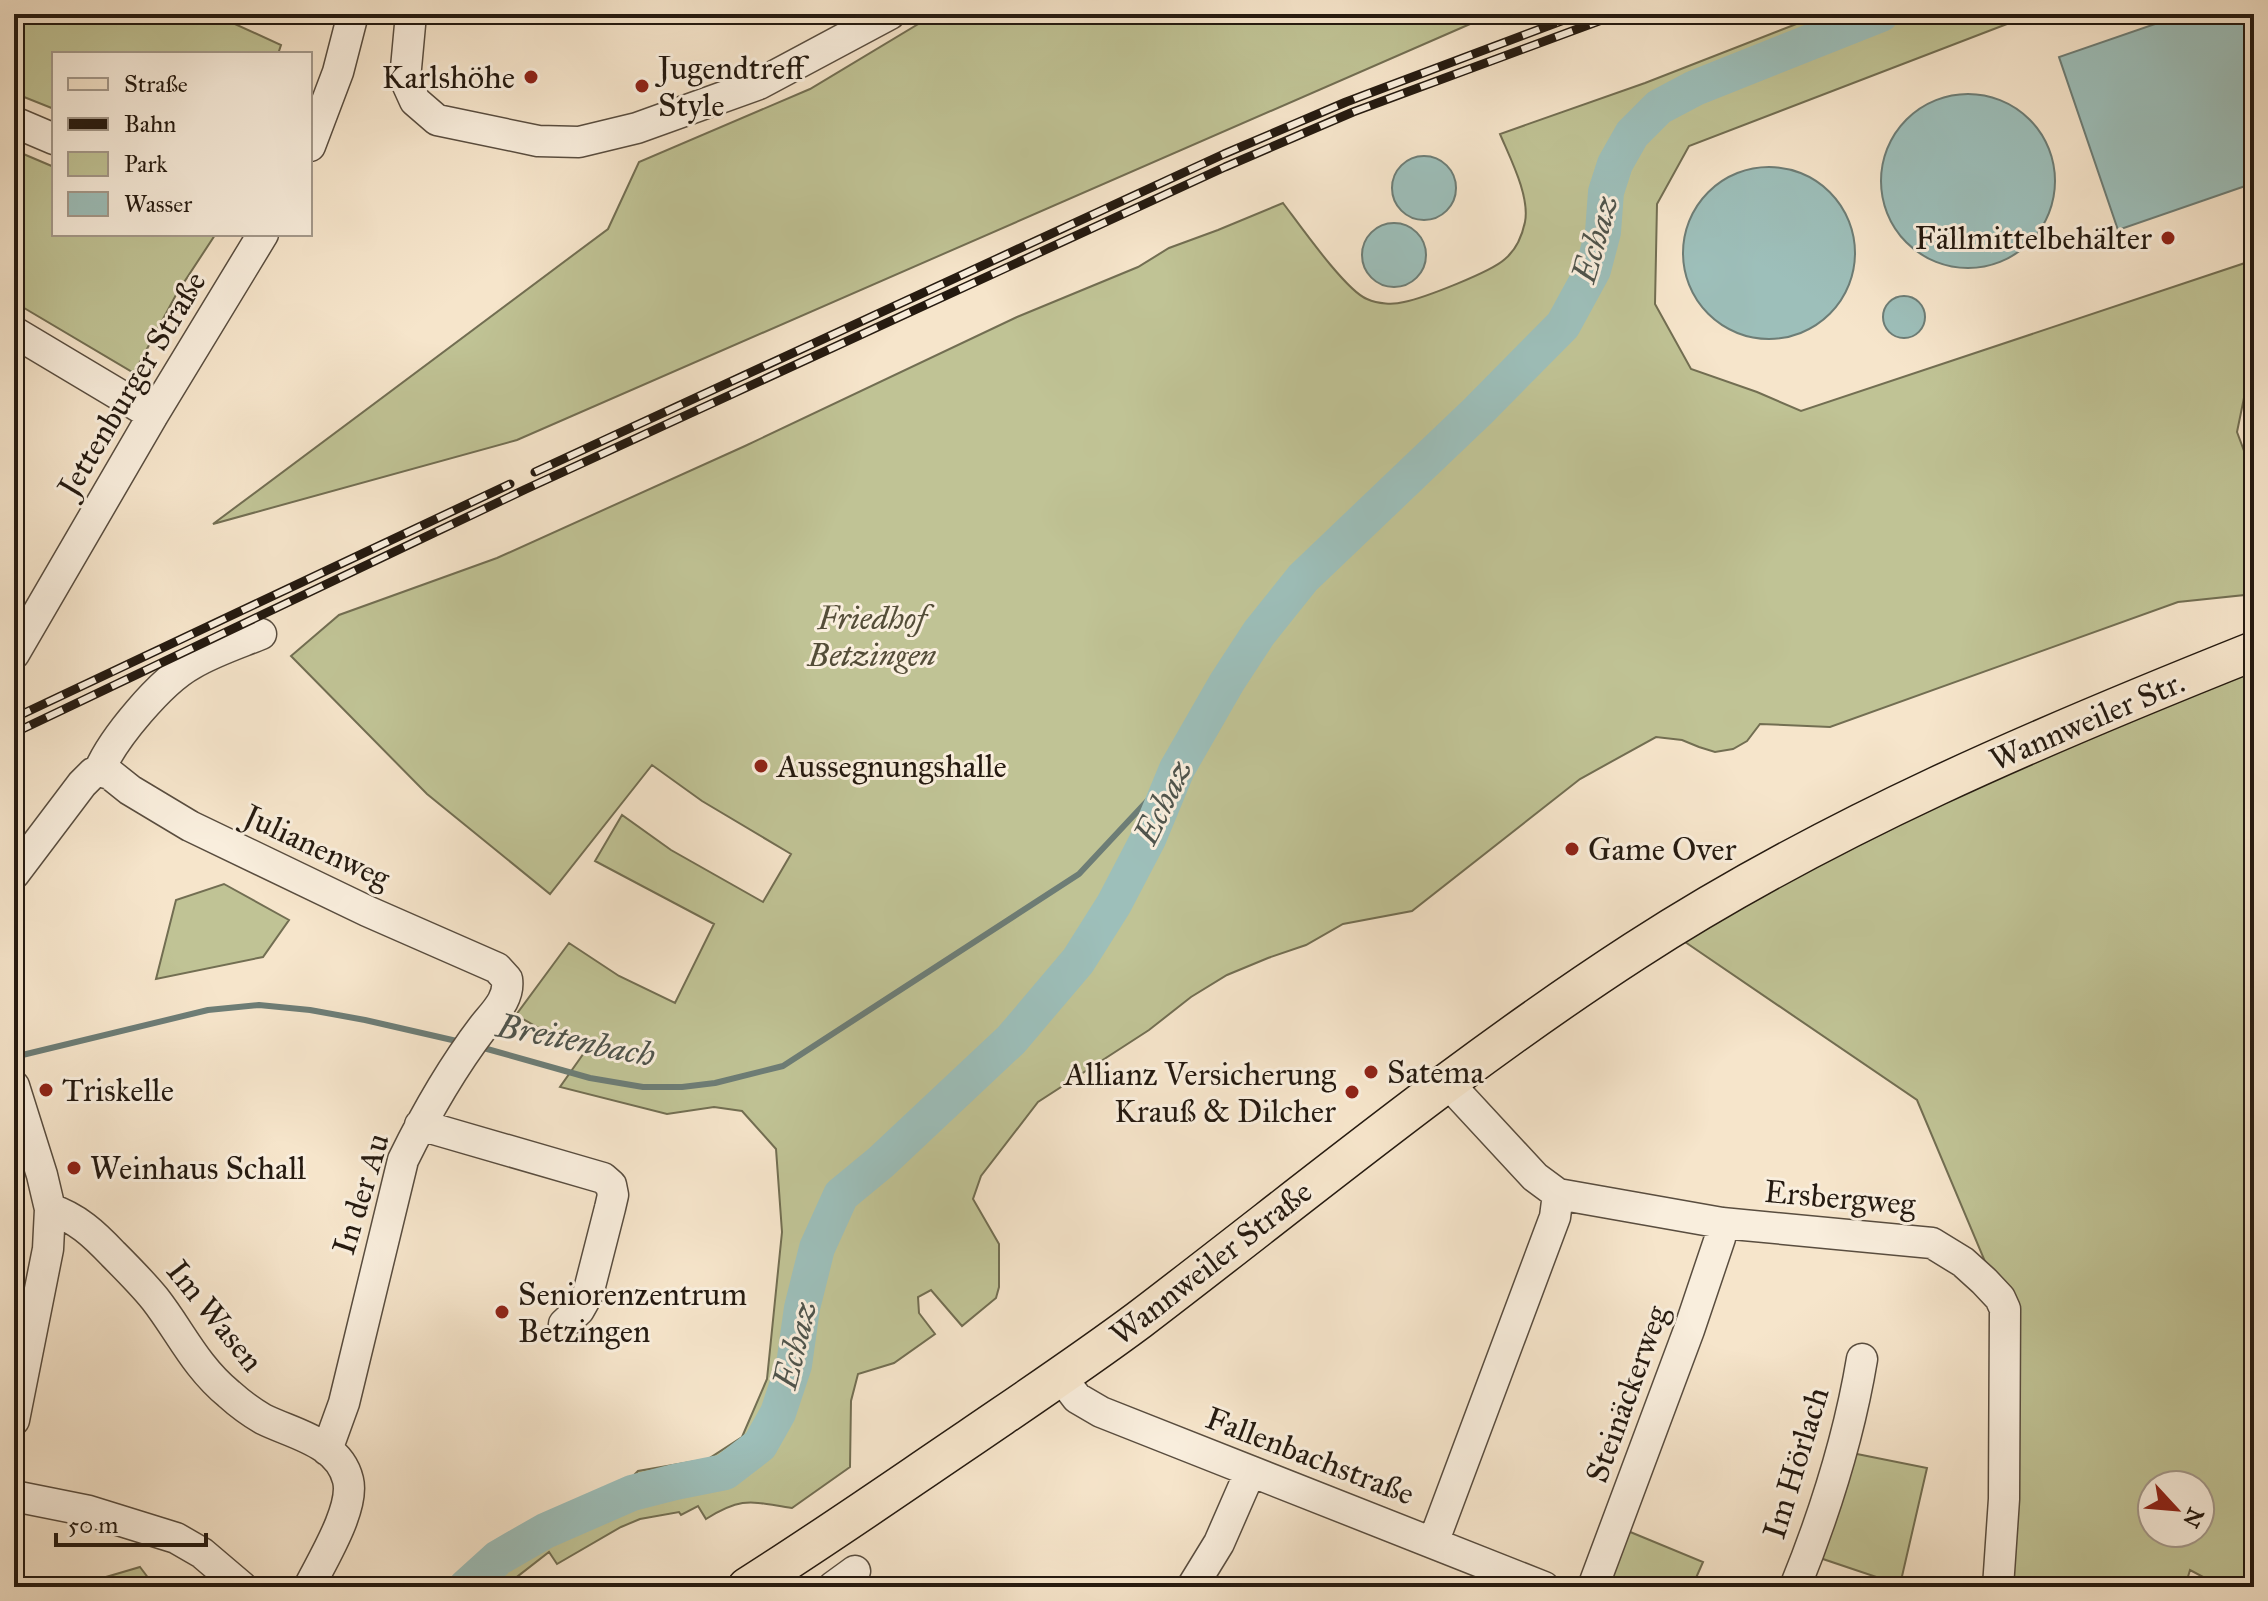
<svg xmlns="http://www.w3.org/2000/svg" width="2268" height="1601" viewBox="0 0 2268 1601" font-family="'IM FELL Great Primer',serif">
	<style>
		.green { fill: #c0c395; stroke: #726e52; stroke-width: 2; fill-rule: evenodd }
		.water { fill: #9dbfba; stroke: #6d7d76; stroke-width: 2 }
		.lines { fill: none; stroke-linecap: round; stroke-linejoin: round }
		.stream { stroke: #6d7d76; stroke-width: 6 }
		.river { stroke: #9dbfba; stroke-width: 36 }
		.minor-casing { stroke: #594d3f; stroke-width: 33 }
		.major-casing { stroke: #251a10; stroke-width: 41 }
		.minor { stroke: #f9eedd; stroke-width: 30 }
		.major { stroke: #f6e5cb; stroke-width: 38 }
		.rail-casing { stroke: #251a10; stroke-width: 9 }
		.rail { stroke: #f9eedd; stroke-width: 6; stroke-dasharray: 18; stroke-linecap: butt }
		.poi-dot { fill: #8f2418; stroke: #f9eedd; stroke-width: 3 }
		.labels { text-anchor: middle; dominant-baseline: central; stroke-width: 6; stroke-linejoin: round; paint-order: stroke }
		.poi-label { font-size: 32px; fill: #251a10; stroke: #f9eedd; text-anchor: start }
		.street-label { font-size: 32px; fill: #251a10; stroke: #f9eedd }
		.park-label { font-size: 32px; font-style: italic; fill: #544d38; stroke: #f9eedd }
		.water-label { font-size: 34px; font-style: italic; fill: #4f544c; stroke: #f9eedd }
	</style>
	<rect width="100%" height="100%" fill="#f6e5cb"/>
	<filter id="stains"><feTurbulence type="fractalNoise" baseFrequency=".0025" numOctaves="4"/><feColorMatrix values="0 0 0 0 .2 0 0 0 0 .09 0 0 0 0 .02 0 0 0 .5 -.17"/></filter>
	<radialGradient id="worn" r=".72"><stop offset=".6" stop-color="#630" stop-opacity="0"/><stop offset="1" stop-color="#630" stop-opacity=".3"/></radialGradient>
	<path class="green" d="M14,14H213L281,45L278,54H54V109L14,93Z
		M935,14H1493L517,440L213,524L608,229L639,162L810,89Z
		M1822,14H2033L1689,146L1657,204L1655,304L1691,369L1757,392L1801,411L2254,260V349L2237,432L2246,456L2254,452V594L2178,602L1830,727L1760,724L1747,741L1733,749L1715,752L1699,747L1682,740L1656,737L1580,779L1412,911L1343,924L1306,945L1268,958L1227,975L1191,997L1149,1030L1038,1102L981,1176L973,1199L999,1244V1287L996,1298L962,1326L931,1290L918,1297L919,1313L935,1334L894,1363L858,1374L851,1401L850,1467L792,1508C751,1502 743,1496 706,1519L698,1506L681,1515L679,1512L640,1519L621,1527L557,1564L549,1552L504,1587H472L494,1567L593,1517L638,1471L708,1459L742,1437L767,1379L782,1232L776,1149L742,1111L714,1107L667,1114L560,1087L586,1050L558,1039L516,1015L569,943L619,976L675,1003L714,924L595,861L622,815L671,850L763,902L791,854L702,801L652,765L550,894L427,794L291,656L339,615L497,558L745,446L1017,317L1138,267L1169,248L1218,230L1283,203C1299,224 1346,291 1367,299C1378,304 1393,305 1404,302C1424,298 1491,272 1505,259C1516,250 1522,236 1525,222C1530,196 1510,158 1500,134L1645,83Z
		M14,150L54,167V234L215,235L177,293L134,373L14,302Z
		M2254,654V1587H2222L2190,1570L2185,1587H1998L2005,1309L1917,1100L1666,929ZM2152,1485H2200V1533H2152Z
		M224,884L289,920L263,957L156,979L176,900Z
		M1852,1453L1927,1468L1900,1585L1820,1558Z
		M1623,1529L1703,1562L1692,1587H1609Z
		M140,1567L155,1587H72Z"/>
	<path class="water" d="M2184,14H2254V183L2118,230L2059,57Z
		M1881 181a87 87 0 1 1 174 0a87 87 0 1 1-174 0Z
		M1392 188a32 32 0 1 1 64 0a32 32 0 1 1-64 0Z
		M1683 253a86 86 0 1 1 172 0a86 86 0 1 1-172 0Z
		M1362 255a32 32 0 1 1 64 0a32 32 0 1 1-64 0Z
		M1883 317a21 21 0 1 1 42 0a21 21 0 1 1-42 0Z"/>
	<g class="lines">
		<path class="stream" d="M480,1047L590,1078L643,1087H682L715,1083L783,1066L1079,874L1177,769
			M14,1057L208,1010L259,1005L310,1010L365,1020L461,1042"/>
		<path class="river" d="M466,1587L498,1558L545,1531L632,1493L675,1482L725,1472L760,1445L778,1413L794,1365L802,1308L817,1248L841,1195L881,1162L1011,1040L1078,961L1114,904L1148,839L1177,769L1227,682L1259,633L1303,578L1478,411L1563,325L1593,270L1603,232L1606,192L1615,164L1632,134L1659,107L1695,88L1881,14"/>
		<g class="minor-casing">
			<path id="minor" d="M411,14L405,79L415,101L437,120L538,141L579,142L637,128L759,84L890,14
				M14,122L54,139
				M310,146L338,72L353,14
				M14,332L153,415
				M14,654L153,415L263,234
				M99,771L110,774L130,790L190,826L367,911L497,968L507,979C510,999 494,1013 483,1027C451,1069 426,1113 403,1160L344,1403L327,1450
				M14,874L82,784L93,773L99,771C113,738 161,681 192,664C214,651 239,643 261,634
				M1447,1082L1535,1177L1558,1194L1722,1223L1932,1243L1963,1262L1984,1281L2000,1298L2005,1309L2004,1499L1998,1587
				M14,1086L42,1175L50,1209L48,1249L14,1420
				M420,1125L603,1178L611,1185L613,1195L610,1208L588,1294L579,1310L564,1324
				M50,1209C77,1218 94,1234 113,1254C127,1268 142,1283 155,1299C180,1331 195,1366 229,1394C239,1403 251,1412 263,1419C293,1434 339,1442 348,1480C355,1508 322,1561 309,1587
				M1061,1377L1077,1398L1101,1412L1544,1587
				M14,1496L89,1511L176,1538L202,1553L242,1587
				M1433,1543L1555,1217L1558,1194
				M833,1587L855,1571
				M1192,1587L1219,1543L1250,1472
				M1593,1587L1689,1330L1720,1238L1722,1223
				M1795,1587C1825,1513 1849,1437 1862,1359"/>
		</g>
		<g class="major-casing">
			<path id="major" d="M747,1587C823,1539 896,1488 970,1438C1027,1399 1084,1361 1139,1320C1303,1195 1462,1063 1635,951C1828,826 2041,736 2254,651"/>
		</g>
		<use href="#minor" class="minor"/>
		<use href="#major" class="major"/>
		<g class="rail-casing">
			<path id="rail" d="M535,472L1224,154L1346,102L1580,14
				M14,718L510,484
				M14,733L526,489L1225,167L1353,112L1618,14"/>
		</g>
		<use href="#rail" class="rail"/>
	</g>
	<g class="poi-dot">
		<circle cx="531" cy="77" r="8"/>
		<circle cx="642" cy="86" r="8"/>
		<circle cx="2168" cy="238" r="8"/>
		<circle cx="761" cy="766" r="8"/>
		<circle cx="1572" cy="849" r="8"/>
		<circle cx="1371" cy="1072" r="8"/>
		<circle cx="46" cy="1090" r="8"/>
		<circle cx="1352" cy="1092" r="8"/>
		<circle cx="74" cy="1168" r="8"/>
		<circle cx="502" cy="1312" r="8"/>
	</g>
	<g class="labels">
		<g class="poi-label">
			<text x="658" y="68">Jugendtreff<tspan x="658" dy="37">Style</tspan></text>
			<text x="515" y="77" text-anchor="end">Karlshöhe</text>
			<text x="2152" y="238" text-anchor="end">Fällmittelbehälter</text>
			<text x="777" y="766">Aussegnungshalle</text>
			<text x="1588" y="849">Game Over</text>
			<text x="1387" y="1072">Satema</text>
			<text x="1336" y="1074" text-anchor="end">Allianz Versicherung<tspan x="1336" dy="37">Krauß &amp; Dilcher</tspan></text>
			<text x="62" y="1090">Triskelle</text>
			<text x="90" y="1168">Weinhaus Schall</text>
			<text x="518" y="1294">Seniorenzentrum<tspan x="518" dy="37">Betzingen</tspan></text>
		</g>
		<g class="street-label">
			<text transform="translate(132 384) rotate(-59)">Jettenburger Straße</text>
			<text transform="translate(2087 721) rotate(-23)">Wannweiler Str.</text>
			<text transform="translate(317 847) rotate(25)">Julianenweg</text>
			<text transform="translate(361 1194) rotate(-73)">In der Au</text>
			<text transform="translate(1840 1198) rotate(5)">Ersbergweg</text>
			<text transform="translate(1211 1263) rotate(-38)">Wannweiler Straße</text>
			<text transform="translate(215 1316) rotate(51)">Im Wasen</text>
			<text transform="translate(1627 1394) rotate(-70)">Steinäckerweg</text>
			<text transform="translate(1310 1456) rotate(21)">Fallenbachstraße</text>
			<text transform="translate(1796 1463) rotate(-73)">Im Hörlach</text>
		</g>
		<g class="park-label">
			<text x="872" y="618">Friedhof<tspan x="872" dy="37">Betzingen</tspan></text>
		</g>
		<g class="water-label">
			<text transform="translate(1595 239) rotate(-74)">Echaz</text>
			<text transform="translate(1163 802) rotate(-64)">Echaz</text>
			<text transform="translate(576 1040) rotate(11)">Breitenbach</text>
			<text transform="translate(795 1345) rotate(-76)">Echaz</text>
		</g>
	</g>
	<rect width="2268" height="1601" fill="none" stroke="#f6e5cb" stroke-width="48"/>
	<rect x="16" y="16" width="2236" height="1569" fill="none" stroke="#251a10" stroke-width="4"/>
	<rect x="24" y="24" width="2220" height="1553" fill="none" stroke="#251a10" stroke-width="2"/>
	<rect x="52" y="52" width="260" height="184" fill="#f9eedd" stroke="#a4998b" stroke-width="2"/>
	<rect x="68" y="78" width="40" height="12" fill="#f6e5cb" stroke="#a4998b" stroke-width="2"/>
	<text x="124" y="92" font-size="24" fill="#251a10">Straße</text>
	<rect x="68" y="118" width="40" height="12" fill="#251a10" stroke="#a4998b" stroke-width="2"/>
	<text x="124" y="132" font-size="24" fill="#251a10">Bahn</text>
	<rect x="68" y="152" width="40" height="24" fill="#c0c395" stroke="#a4998b" stroke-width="2"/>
	<text x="124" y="172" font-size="24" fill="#251a10">Park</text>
	<rect x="68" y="192" width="40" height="24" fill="#9dbfba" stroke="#a4998b" stroke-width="2"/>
	<text x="124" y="212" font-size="24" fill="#251a10">Wasser</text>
	<g transform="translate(2176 1509) rotate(116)"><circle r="38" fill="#f9eedd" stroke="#a4998b" stroke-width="2"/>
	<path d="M0-6L14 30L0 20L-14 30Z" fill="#8f2418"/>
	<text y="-12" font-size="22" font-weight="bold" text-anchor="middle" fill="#251a10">N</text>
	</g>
	<path d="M56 1533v12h150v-12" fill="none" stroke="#251a10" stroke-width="4"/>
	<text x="68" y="1533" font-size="24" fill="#251a10" stroke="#f9eedd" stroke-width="6" paint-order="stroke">50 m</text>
	<rect width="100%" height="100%" filter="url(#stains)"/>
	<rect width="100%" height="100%" fill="url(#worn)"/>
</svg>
